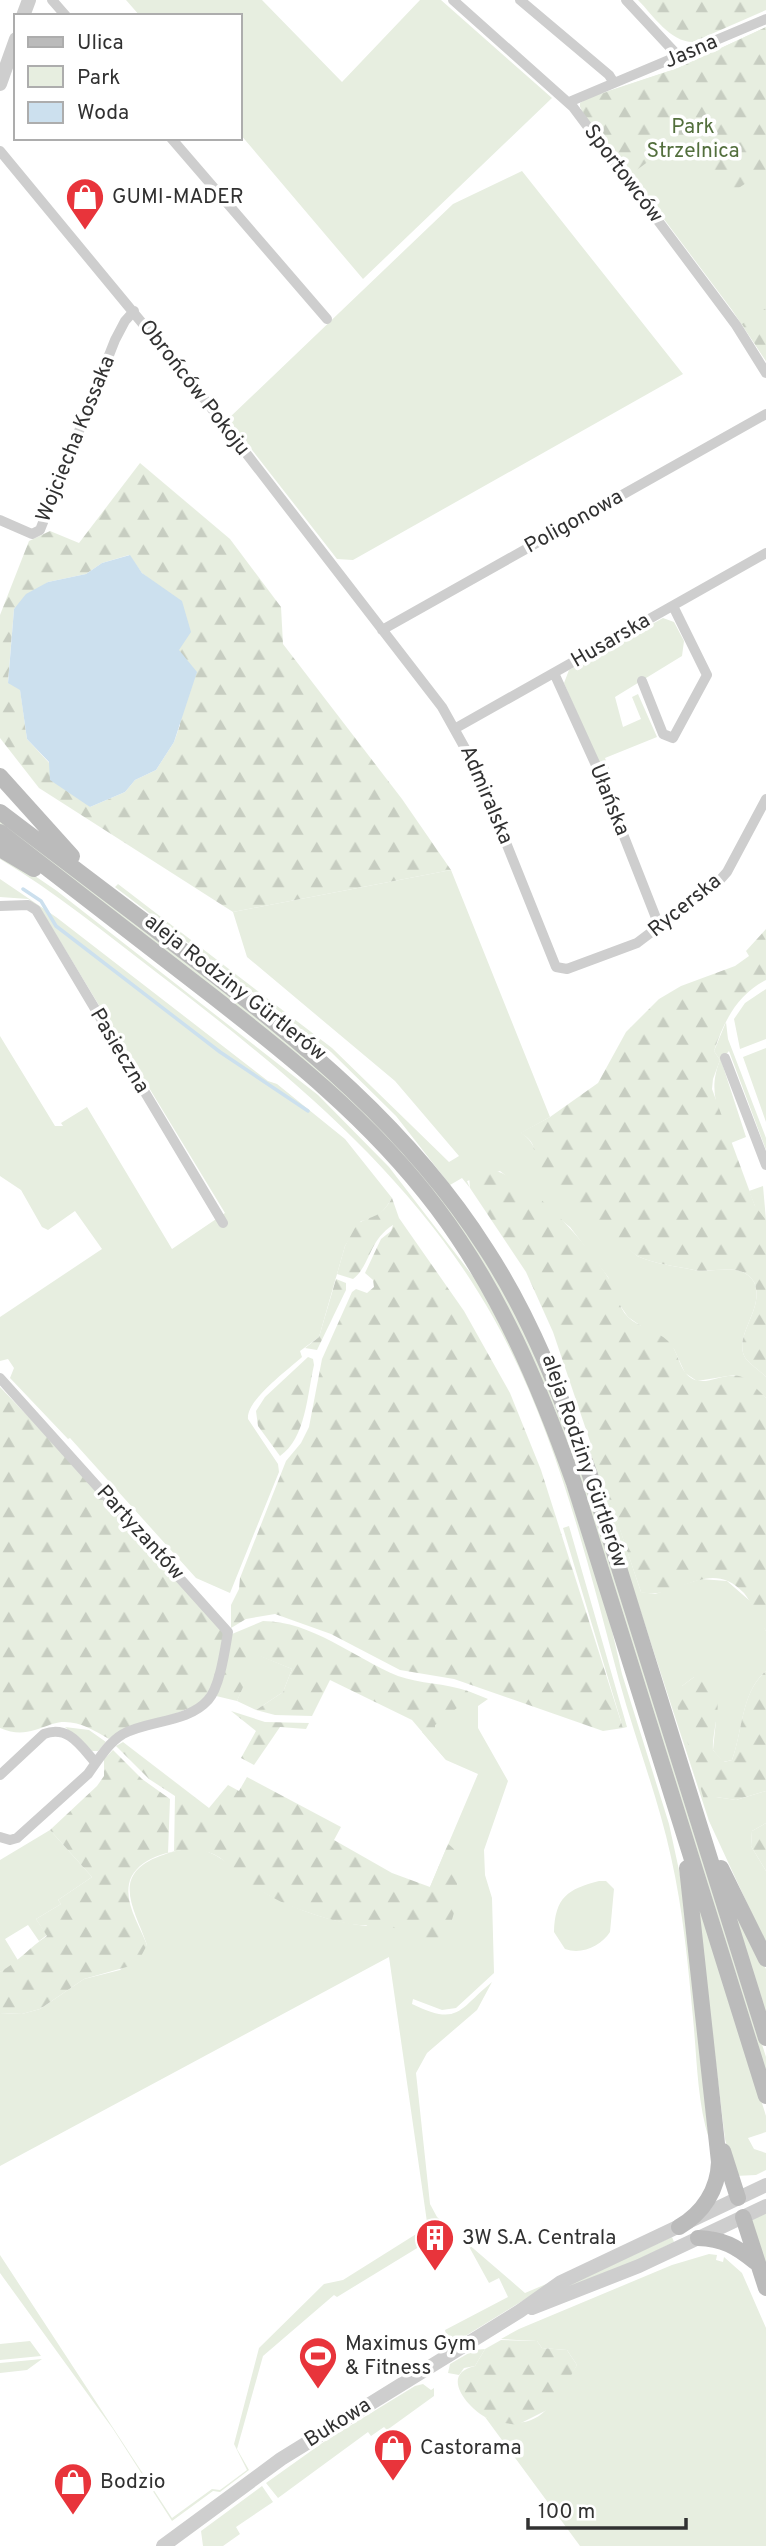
<svg xmlns="http://www.w3.org/2000/svg" width="766" height="2546" viewBox="0 0 766 2546" font-family="Overpass,sans-serif">
	<style>
		.green { fill: #e7eee0 }
		.forest { fill: url(#forest-firs); fill-rule: evenodd }
		.water { fill: #cce0ee }
		.lines { fill: none; stroke-linecap: round; stroke-linejoin: round }
		.stream { stroke: #cce0ee; stroke-width: 3.5 }
		.minor { stroke: #cecece; stroke-width: 10 }
		.tertiary { stroke: #cecece; stroke-width: 14 }
		.secondary { stroke: #bbb; stroke-width: 16 }
		.labels { text-anchor: middle; dominant-baseline: central; stroke-width: 7; stroke-linejoin: round; paint-order: stroke }
		.street-label { font-size: 21px; fill: #313131; stroke: #fff }
		.park-label { font-size: 21px; fill: #536f3d; stroke: #fff }
		.poi-label { font-size: 21px; fill: #313131; stroke: #fff; text-anchor: start }
	</style>
	<defs>
		<pattern id="forest-firs" width="22" height="20" patternUnits="userSpaceOnUse" patternTransform="scale(1.75)"><rect width="22" height="20" fill="#e7eee0"/><path d="M5 1l3.5 6h-7zM16 11l3.5 6h-7z" fill="#c7cdc1"/></pattern>
	</defs>
	<rect width="100%" height="100%" fill="#fff"/>
	<path class="green" d="M126,0H262L342,82L420,0H441L552,98L363,279L240,134V16H140Z
		M766,27V361L732,310L580,107V103L590,97L678,68Z
		M522,171L683,374L353,560L337,559L228,419L453,204Z
		M663,618L674,622L684,641L682,656L615,697L623,727L641,719L632,697L638,694L657,737L605,758L613,778L606,780L564,683L569,670Z
		M0,819L283,1035L386,1129L463,1225L519,1317L571,1439L766,2057V2075L555,1410L514,1320L415,1171L0,826Z
		M0,852L57,891L318,1095L389,1167L482,1288L542,1409L608,1613L622,1674L669,1824L682,1884L709,2139C697,2101 697,2058 693,2018C688,1964 683,1910 671,1857C658,1797 635,1739 619,1680C586,1557 556,1429 493,1317C412,1173 284,1070 156,972C105,933 55,892 0,859Z
		M451,870L550,1117L521,1133C531,1139 539,1151 533,1163L637,1256C655,1264 675,1266 694,1270C714,1274 741,1261 754,1282C766,1309 731,1337 746,1359C751,1365 760,1371 766,1377V1398L743,1378L734,1375L697,1381L685,1373L674,1349L628,1317L617,1301L608,1277L570,1227L500,1171L467,1181L470,1188L462,1178L450,1185L396,1116L331,1052L115,887L118,884L332,1048L449,1162L459,1156L395,1081L247,957L233,912Z
		M0,879L56,917L268,1081L277,1084L345,1139L392,1198C384,1211 377,1220 361,1221L345,1246L319,1337L300,1351L302,1357C288,1370 246,1400 248,1419L278,1464L279,1472L230,1593L196,1578L70,1438L68,1439L10,1378L14,1368L8,1359L0,1361V1317L102,1249L75,1211L48,1230L42,1227L21,1190L0,1176V1036L55,1126H63L61,1123L87,1107L172,1249L225,1213L40,908L28,899L0,897Z
		M766,989V1039L740,1049L734,1019L745,1003Z
		M726,1022L728,1039L766,1138V1150L729,1051L721,1060L746,1137L731,1143C719,1111 707,1093 720,1060L714,1051Z
		M766,1048V1122L743,1057Z
		M763,1186L766,1220L758,1214L749,1191Z
		M592,1445L641,1592L655,1594L701,1579L727,1581L750,1601L766,1631V1671C741,1692 743,1731 732,1760L723,1762L713,1750L716,1720L694,1677L682,1686L716,1797L736,1800L766,1791V1823L752,1831L751,1846L766,1871V1944L709,1821L587,1447Z
		M569,1526L627,1727L623,1728L563,1528Z
		M256,1654L292,1669L283,1692L256,1710L237,1701Z
		M468,1691L488,1699L478,1706V1728L508,1781L484,1850L485,1875L492,1898L494,1973L456,2008L442,2010L413,1999L412,2004C459,2027 459,2009 492,1982L477,2010L427,2053L416,2073L430,2204L437,2217L450,2228L337,2297L334,2295L263,2356L237,2449L249,2470L220,2492L213,2491L172,2521L113,2429L0,2273V2255L172,2518L212,2489L220,2490L247,2470L234,2444L259,2348L324,2284L343,2280L421,2231L427,2222L389,1957L0,2166V2013L22,2014L40,2009L84,1979L120,1970L147,1945C135,1909 109,1875 160,1856C173,1851 189,1847 202,1850C227,1856 247,1883 269,1895C298,1911 333,1922 366,1926L430,1887L478,1774L446,1760L422,1732Z
		M65,1727L89,1730L106,1742L98,1751H92Z
		M50,1830L92,1877L58,1900L61,1904L36,1919L47,1935L39,1941L28,1925L5,1939L19,1962L0,1972V1860Z
		M599,1881H606L614,1889L610,1932C601,1946 582,1955 565,1949L554,1932C555,1897 568,1889 599,1881Z
		M694,1883L766,2116V2132L748,2138L754,2149L766,2153V2170L756,2175L735,2176L725,2139Z
		M725,1884L766,1969V2018Z
		M766,2211V2272L750,2219Z
		M672,2237L674,2242L592,2282L561,2288Z
		M467,2243L525,2293L558,2279L454,2343L447,2340L445,2330L508,2297L499,2278L489,2283Z
		M709,2254L717,2255L716,2260L723,2262L724,2257L742,2273L766,2328V2546H580L485,2417C542,2436 550,2406 577,2365L567,2350L542,2348L537,2341L501,2339L519,2329L672,2265Z
		M30,2341L41,2356L0,2360V2344Z
		M485,2349L475,2366L464,2368L459,2375L448,2373L450,2364L474,2350Z
		M42,2359L27,2370L0,2373V2363Z
		M423,2384L431,2390L434,2388V2396L387,2430L384,2427L371,2436L368,2432L278,2498L266,2483L325,2441L415,2386Z
		M262,2486L273,2502L236,2527L240,2534L223,2546H203L201,2531Z"/>
	<path class="forest" d="M638,0H766V10L693,42C670,42 653,15 638,0Z
		M766,27V170L731,193L726,192L684,135L630,175L581,111L583,100L678,68Z
		M766,308V361L742,324Z
		M140,463L230,539L281,607L283,644L402,799L451,870L233,912L39,788L0,738V615L29,541L50,531L79,543ZM129,555L142,573L157,585L179,650L180,725L174,742L156,770L135,780L125,792L90,807L27,739L20,689L8,682L14,609L48,582L86,574L102,563Z
		M766,929V980C737,995 724,1021 714,1051L720,1060L713,1079L712,1089L755,1206L766,1220V1377C760,1371 751,1365 746,1359C731,1337 766,1309 754,1282C741,1261 714,1274 694,1270C675,1266 655,1264 637,1256L529,1170C537,1155 537,1141 520,1133L550,1117L598,1083L626,1032L659,999L681,986L735,966L749,956L746,951Z
		M479,1168C521,1166 588,1244 609,1279C617,1291 617,1306 628,1317C639,1328 657,1330 668,1341C680,1352 678,1373 695,1380C710,1385 726,1371 742,1377C750,1381 759,1391 766,1398V1631C757,1619 753,1604 744,1593C708,1555 677,1602 641,1592L553,1332L526,1272L470,1188L469,1176Z
		M392,1198L399,1218L464,1311L510,1393L541,1470L623,1728L603,1731L454,1679L400,1670L331,1634L275,1614L246,1619L231,1628V1605L239,1589L240,1578L286,1461L301,1443L309,1427L322,1359L352,1292L356,1289L367,1293L374,1287L373,1280L365,1273L381,1239L391,1231L393,1225C368,1241 371,1265 353,1279L337,1274L345,1246L357,1224C374,1214 380,1219 392,1198Z
		M336,1279L346,1283V1290L317,1350L305,1348L319,1337Z
		M308,1357L313,1359L314,1365C307,1395 306,1438 280,1456L258,1426L256,1411L265,1397Z
		M0,1387L152,1546L227,1632L208,1701L109,1739C92,1729 73,1717 52,1724C32,1731 21,1737 0,1728Z
		M263,1621C312,1621 354,1658 398,1676C420,1684 445,1683 468,1691L466,1701L435,1725V1734L446,1760L412,1720L330,1680L312,1716L275,1715L256,1710L283,1692L292,1669L257,1655L237,1701L216,1696L232,1634Z
		M766,1671V1791L736,1800L716,1797L704,1800L676,1702L682,1686L694,1677C734,1682 711,1725 713,1750L724,1762L732,1760C743,1730 741,1692 766,1671Z
		M231,1711L265,1722L309,1723L306,1729L280,1727L254,1765L241,1758L256,1731Z
		M123,1742L209,1808L228,1785L239,1791L247,1777L341,1827L334,1840L392,1873L430,1887L448,1844C464,1855 457,1868 457,1884C457,1909 451,1947 419,1949C406,1919 375,1928 349,1924C335,1921 320,1917 307,1912C284,1905 261,1892 241,1877C233,1871 226,1861 217,1856C193,1842 135,1853 129,1884C125,1905 140,1926 147,1945L139,1960L130,1966L84,1979L40,2009L22,2014L0,2013V1972C18,1962 30,1947 47,1936L36,1919L61,1904L58,1900L92,1877L50,1830L97,1786L104,1776V1759L113,1750L142,1779L170,1799L168,1853L174,1852L175,1796L149,1779L116,1746Z
		M766,1823V1871L751,1846L752,1831Z
		M501,2340L537,2341L542,2348L567,2350L577,2365L553,2407L517,2425C507,2423 494,2422 485,2417C466,2406 440,2374 475,2366L485,2349Z"/>
	<path class="water" d="M130,555L142,573L182,601L191,632L179,650L197,672L174,742L156,770L135,780L125,792L90,807L50,780L49,762L27,739L20,690L8,683L14,609L26,594L48,582L86,574L102,563Z"/>
	<g class="lines">
		<path class="stream" d="M23,889L41,901L56,926L220,1052L308,1111"/>
		<path class="minor" d="M52,0L66,16
			M453,0L573,107L736,325L766,373
			M520,0L609,75L614,83
			M626,0L680,58
			M569,102L766,19
			M171,138L327,319
			M0,151L195,387L442,707L476,768L556,967L567,969L637,943L719,881L727,872L766,799
			M0,520L32,534L40,530L115,340L125,321L134,311
			M382,630L766,414
			M554,673L595,763L660,928
			M642,681L663,734L673,738L707,675L673,606
			M456,728L766,553
			M0,906L28,905L36,910L223,1223
			M725,1058L766,1165
			M0,1378L228,1632C225,1649 220,1687 208,1700C188,1723 148,1720 123,1734C108,1743 98,1760 88,1774L17,1838L10,1840L0,1837
			M0,1775L44,1734C68,1725 80,1745 95,1762"/>
		<path class="tertiary" d="M23,16L29,0
			M0,84L16,39
			M532,2308L639,2266L766,2206
			M163,2546L281,2459L520,2311L561,2282L766,2185"/>
		<path class="secondary" d="M0,776L72,856
			M0,812C63,860 126,908 190,956C302,1042 409,1128 486,1249C532,1319 561,1397 590,1475L766,2038
			M0,832C66,883 132,934 198,985C285,1052 370,1119 437,1208C500,1292 539,1385 574,1483L766,2096
			M0,849L34,869
			M721,1868L766,1959
			M723,2151L738,2198
			M743,2217L766,2288
			M679,2227C703,2213 718,2190 719,2162L687,1868
			M698,2238C723,2239 736,2246 755,2262"/>
	</g>
	<defs>
		<g id="shop-pin" transform="scale(2.0125)"><path d="M0 17L-7.5 6A9.5 9.5 0 1 1 7.5 6Z" fill="#e8343b" stroke="#fff"/><path d="M-5-2.5h2.3a2.7 3.5 0 0 1 5.4 0H5L5.5 6h-11ZM-1.5-2.5h3a1.5 2.3 0 0 0-3 0Z" fill="#fff"/></g>
		<g id="building-pin" transform="scale(2.0125)"><path d="M0 17L-7.5 6A9.5 9.5 0 1 1 7.5 6Z" fill="#e8343b" stroke="#fff"/><path d="M-4-6H4V6H1V3H-1V6H-4ZM-2.5-4.3h1.7v1.8h-1.7ZM.8-4.3h1.7v1.8H.8ZM-2.5-1h1.7V.8h-1.7ZM.8-1h1.7V.8H.8Z" fill="#fff"/></g>
		<g id="stadium-pin" transform="scale(2.0125)"><path d="M0 17L-7.5 6A9.5 9.5 0 1 1 7.5 6Z" fill="#e8343b" stroke="#fff"/><path d="M0-5a6.5 5 0 1 0 0 10a6.5 5 0 1 0 0-10ZM-3.5-1.8h7v3.6h-7Z" fill="#fff"/></g>
	</defs>
	<g fill-rule="evenodd">
		<use href="#shop-pin" x="85" y="197"/>
		<use href="#building-pin" x="435" y="2238"/>
		<use href="#stadium-pin" x="318" y="2356"/>
		<use href="#shop-pin" x="393" y="2448"/>
		<use href="#shop-pin" x="73" y="2482"/>
	</g>
	<g class="labels">
		<g class="street-label">
			<text transform="translate(691 52) rotate(-23)">Jasna</text>
			<text transform="translate(623 174) rotate(53)">Sportowców</text>
			<text transform="translate(194 388) rotate(52)">Obrońców Pokoju</text>
			<text transform="translate(76 439) rotate(-68)">Wojciecha Kossaka</text>
			<text transform="translate(574 522) rotate(-29)">Poligonowa</text>
			<text transform="translate(611 641) rotate(-30)">Husarska</text>
			<text transform="translate(486 795) rotate(67)">Admiralska</text>
			<text transform="translate(609 800) rotate(68)">Ułańska</text>
			<text transform="translate(685 906) rotate(-39)">Rycerska</text>
			<text transform="translate(235 988) rotate(38)">aleja Rodziny Gürtlerów</text>
			<text transform="translate(119 1051) rotate(59)">Pasieczna</text>
			<text transform="translate(584 1461) rotate(71)">aleja Rodziny Gürtlerów</text>
			<text transform="translate(140 1533) rotate(48)">Partyzantów</text>
			<text transform="translate(338 2423) rotate(-32)">Bukowa</text>
		</g>
		<g class="park-label">
			<text x="693" y="127">Park<tspan x="693" dy="24">Strzelnica</tspan></text>
		</g>
		<g class="poi-label">
			<text x="112" y="197">GUMI-MADER</text>
			<text x="462" y="2238">3W S.A. Centrala</text>
			<text x="345" y="2344">Maximus Gym<tspan x="345" dy="24">&amp; Fitness</tspan></text>
			<text x="420" y="2448">Castorama</text>
			<text x="100" y="2482">Bodzio</text>
		</g>
	</g>
	<rect x="14" y="14" width="228" height="126" fill="#ffffff" stroke="#adadad" stroke-width="2"/>
	<rect x="28" y="37" width="35" height="10" fill="#bbbbbb" stroke="#adadad" stroke-width="2"/>
	<text x="77" y="49" font-size="21" fill="#313131">Ulica</text>
	<rect x="28" y="66" width="35" height="21" fill="#e7eee0" stroke="#adadad" stroke-width="2"/>
	<text x="77" y="84" font-size="21" fill="#313131">Park</text>
	<rect x="28" y="102" width="35" height="21" fill="#cce0ee" stroke="#adadad" stroke-width="2"/>
	<text x="77" y="119" font-size="21" fill="#313131">Woda</text>
	<path d="M528 2518v10h158v-10" fill="none" stroke="#313131" stroke-width="3.5"/>
	<text x="538" y="2518" font-size="21" fill="#313131" stroke="#ffffff" stroke-width="5" paint-order="stroke">100 m</text>
</svg>
